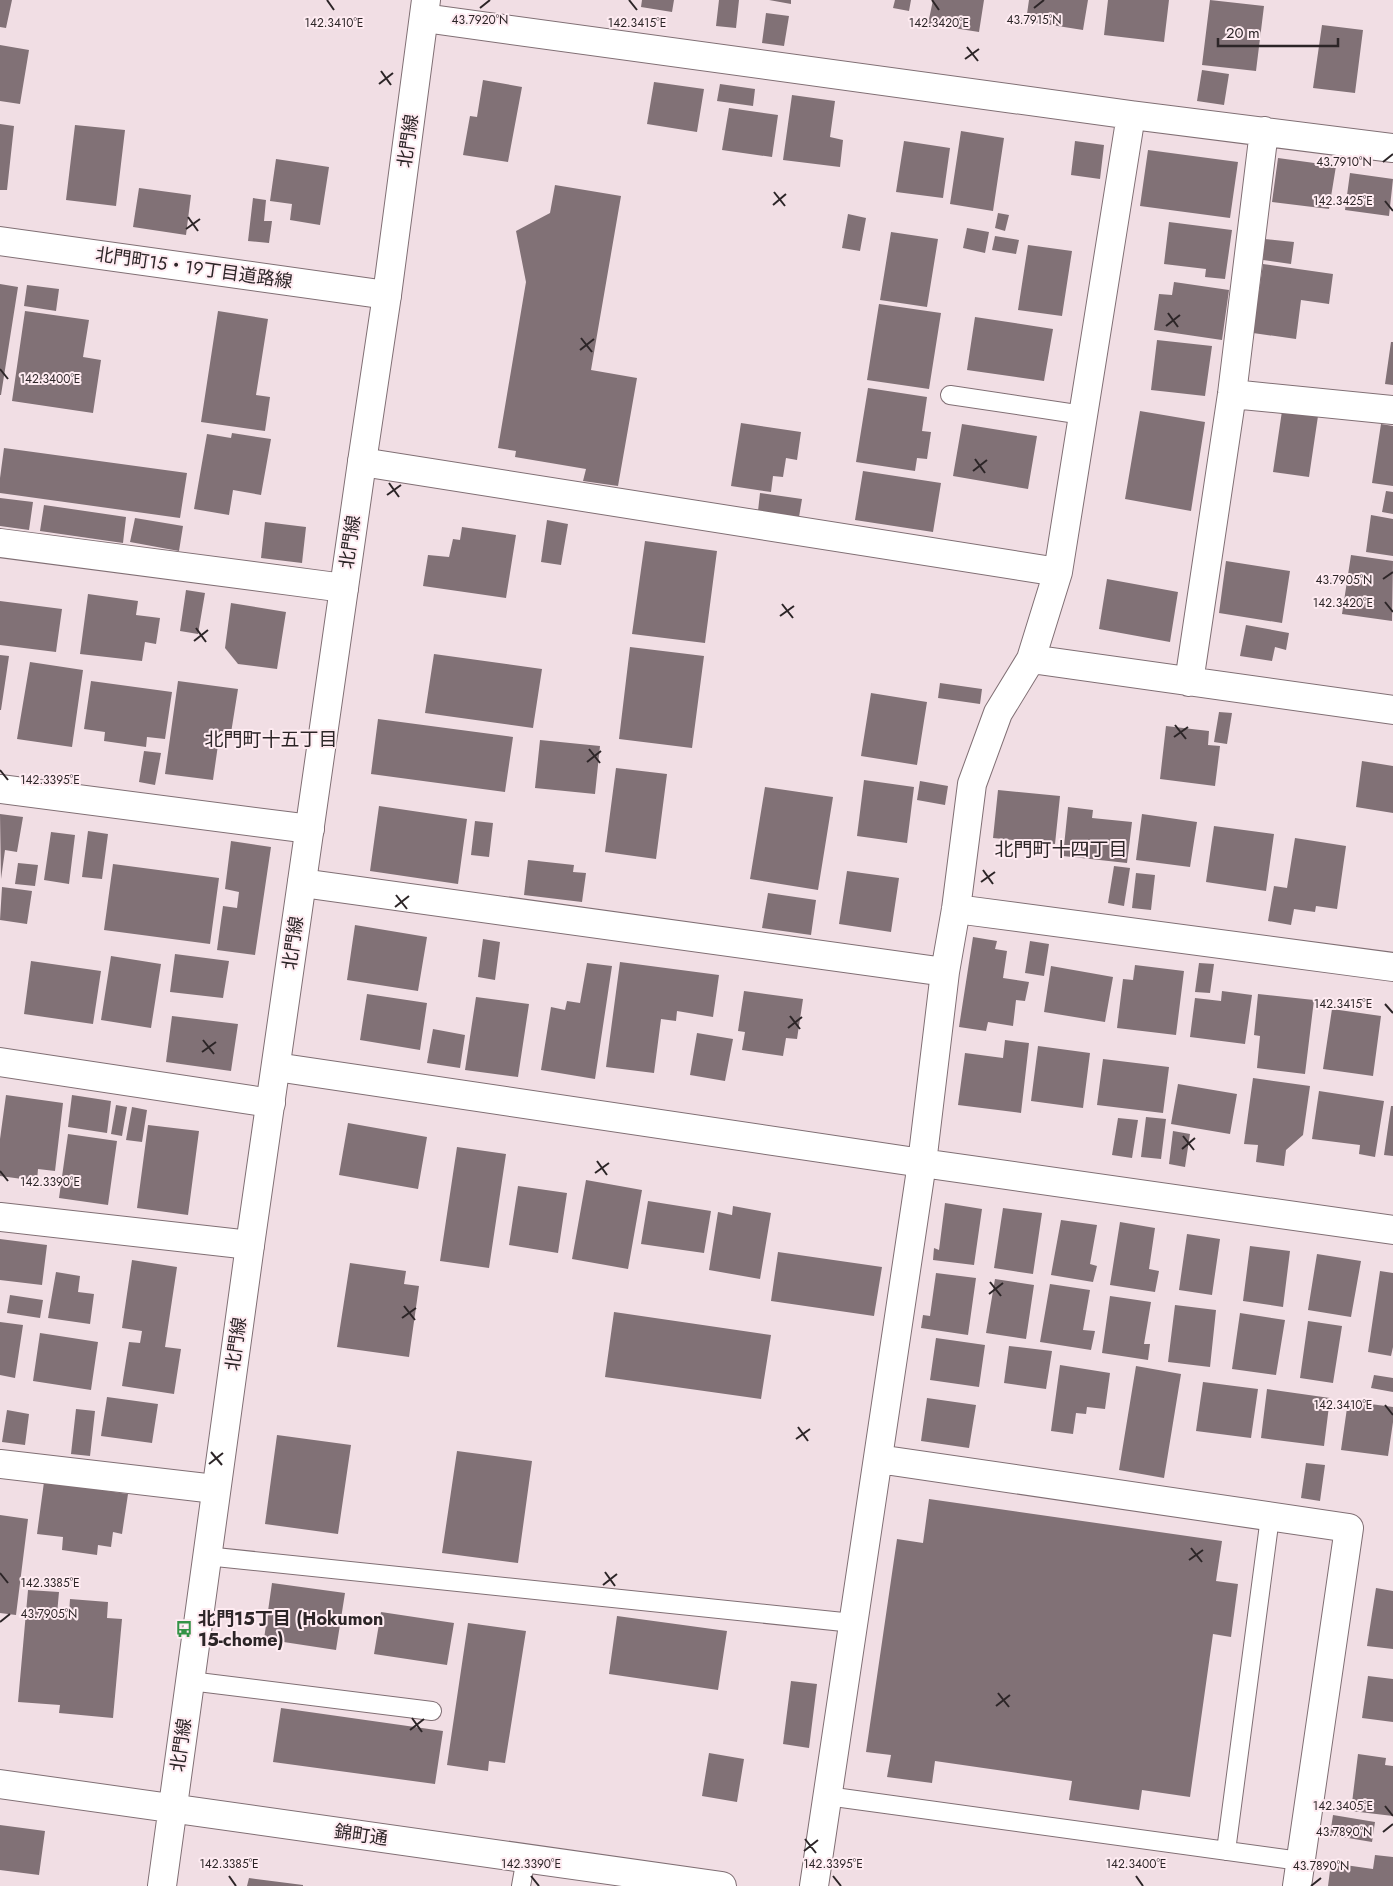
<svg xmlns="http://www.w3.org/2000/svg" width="1393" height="1886" viewBox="0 0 1393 1886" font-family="Jost,'Noto Sans JP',sans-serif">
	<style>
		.building { fill: #817176 }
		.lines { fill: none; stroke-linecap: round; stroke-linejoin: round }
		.lane-casing { stroke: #806f74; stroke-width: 20 }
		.street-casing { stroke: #806f74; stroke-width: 30 }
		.secondary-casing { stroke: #806f74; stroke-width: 30 }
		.lane { stroke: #fff; stroke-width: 18 }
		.street { stroke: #fff; stroke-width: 28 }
		.secondary { stroke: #fff; stroke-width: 28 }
		.ticks { fill: none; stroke: #2c2527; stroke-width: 2 }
		.labels { text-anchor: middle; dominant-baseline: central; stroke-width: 4; stroke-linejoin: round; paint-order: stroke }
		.street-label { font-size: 18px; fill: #2c2527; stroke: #feebf1 }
		.poi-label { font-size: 18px; font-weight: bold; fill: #2c2527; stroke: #feebf1; text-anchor: start }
		.neighbourhood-label { font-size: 19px; fill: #2c2527; stroke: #feebf1 }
		.ticks-label { font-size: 12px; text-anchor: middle; fill: #2c2527; stroke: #feebf1; stroke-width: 4; stroke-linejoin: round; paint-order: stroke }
	</style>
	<rect width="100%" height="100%" fill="#f1dee4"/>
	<path class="building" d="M0,0H12L6,28L0,27Z
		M642,0H674L672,12L641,7Z
		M719,0H739L736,28L716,26Z
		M769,0H791V4Z
		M895,0H911L909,11L893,8Z
		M933,0H984L979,32L928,24Z
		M1029,0H1088L1083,30L1026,21Z
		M1108,0H1169L1164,42L1104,35Z
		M1210,0L1264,6L1256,71L1202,65Z
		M766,13L789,16L784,46L762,43Z
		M1322,25L1363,30L1355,93L1313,88Z
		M0,45L29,50L20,104L0,101Z
		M1202,70L1229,74L1224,105L1197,101Z
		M483,80L522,87L508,162L463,155L470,116L477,117Z
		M654,82L704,89L697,132L647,124Z
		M720,84L755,89L753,106L717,101Z
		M792,95L835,101L830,137L843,140L840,167L783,160Z
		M729,108L778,115L772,157L722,150Z
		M0,124L14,126L7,190H0Z
		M75,125L125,130L116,206L66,200Z
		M961,131L1004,138L993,211L950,204Z
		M904,141L950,148L943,198L896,192Z
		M1075,141L1104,145L1100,179L1071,175Z
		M1148,150L1238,162L1230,218L1140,206Z
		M1278,158L1336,166L1329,209L1272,202Z
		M276,159L329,167L320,225L290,220L292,204L270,201Z
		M1350,173L1393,179L1389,216L1345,210Z
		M555,185L621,196L591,370L637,378L618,486L583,481L586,469L515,457L516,451L498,448L526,282L516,231L550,213Z
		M139,188L191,195L186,235L133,227Z
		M253,198L266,200L264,221H272L269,243L248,241Z
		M998,213L1009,215L1005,231L995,228Z
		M848,214L866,218L860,251L842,248Z
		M1169,222L1232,230L1225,279L1205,277L1206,269L1164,264Z
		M967,228L989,232L985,253L963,248Z
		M891,232L938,239L927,307L880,300Z
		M995,236L1019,240L1016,254L992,250Z
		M1265,239L1294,242L1291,264L1263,260Z
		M1028,245L1072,251L1062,316L1018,310Z
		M1263,264L1333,274L1329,304L1301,300L1296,339L1253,333Z
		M1174,282L1229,290L1222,340L1154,330L1159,294L1172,295Z
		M0,284L18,287L1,395H0Z
		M27,285L59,289L56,311L24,306Z
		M879,304L941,313L929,389L867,380Z
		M25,311L89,320L83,357L101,360L93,413L12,401Z
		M218,311L268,319L256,395L270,397L265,431L201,422Z
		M975,317L1053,329L1044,381L967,370Z
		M1157,340L1212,346L1205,396L1151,390Z
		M1391,342H1393V385L1385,384Z
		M868,388L927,397L922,431L931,432L927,459L917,458L915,471L856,462Z
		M1140,411L1205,422L1191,511L1125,499Z
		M1282,411L1318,416L1309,477L1273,472Z
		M741,423L801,432L797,460L786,458L783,477L773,476L771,492L731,486Z
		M962,424L1037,436L1028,489L953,476Z
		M1381,424L1393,426V486L1372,483Z
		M232,433L271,439L261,495L233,490L229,515L194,509L207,434L231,438Z
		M4,448L187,473L180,518L0,493V478Z
		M863,471L941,483L933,532L855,520Z
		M1386,491L1393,492V514L1382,512Z
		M760,493L802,499L799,517L758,511Z
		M0,498L33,502L29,530L0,526Z
		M44,505L126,517L123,543L40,531Z
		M1371,515L1393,519V556L1366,552Z
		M135,518L183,526L179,551L130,542Z
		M547,520L568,524L561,565L541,562Z
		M265,522L306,527L302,563L261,558Z
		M462,527L516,535L506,598L423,586L428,555L449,557L453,539L460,540Z
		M645,541L717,551L705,643L632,634Z
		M1351,555L1393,561L1392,621L1342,614Z
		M1226,561L1290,571L1282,623L1219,613Z
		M1107,579L1178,592L1170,642L1099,629Z
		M186,590L205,593L198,634L180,631Z
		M88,594L138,601L136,615L160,618L156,644L145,642L142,661L80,654Z
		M0,601L62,609L56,652L0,645Z
		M231,603L286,612L277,669L238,664L225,648Z
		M1246,625L1289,633L1286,650L1275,647L1272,661L1240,656Z
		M630,647L704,656L692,748L619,739Z
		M434,654L542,669L533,728L425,713Z
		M0,655L9,656L1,710H0Z
		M30,662L83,670L72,747L17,739Z
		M91,681L172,692L165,739L147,737L146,747L104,741L105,732L84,729Z
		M178,681L238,689L231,733L220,731L213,780L165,774Z
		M940,683L982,689L980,704L938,698Z
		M871,693L927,702L917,765L861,756Z
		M1219,712L1232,713L1227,744L1214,742Z
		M378,719L513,737L505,792L371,774Z
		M1166,726L1209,731L1208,745L1220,746L1215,786L1160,779Z
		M540,740L600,746L595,794L535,788Z
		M144,751L161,753L155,785L139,782Z
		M1362,761L1393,766V813L1356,807Z
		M616,768L667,774L656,859L605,852Z
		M864,780L914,787L907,843L857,836Z
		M920,781L948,786L945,805L917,800Z
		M765,787L833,797L818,890L750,879Z
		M998,790L1060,796L1055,844L993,838Z
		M379,806L467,819L458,884L370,871Z
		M1068,807L1093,810L1092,818L1132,822L1127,863L1063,856Z
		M0,814L23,817L17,852L5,850L1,879Z
		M1142,814L1197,822L1190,867L1136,860Z
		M475,821L493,823L489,857L471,855Z
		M1214,826L1274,834L1266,891L1206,882Z
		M88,831L108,834L102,879L82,877Z
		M51,832L75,835L69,884L44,880Z
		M1295,838L1346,846L1337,909L1316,906L1315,912L1294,909L1291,925L1268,921L1274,886L1287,888Z
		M231,841L271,847L255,955L217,950L223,906L237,908L239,892L225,889Z
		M528,860L574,865L573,872L586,873L582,902L524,895Z
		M18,863L38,865L35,886L15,884Z
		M113,864L219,878L210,944L104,930Z
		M1114,866L1130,868L1124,906L1108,903Z
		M847,871L899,878L891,932L839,924Z
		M1136,873L1155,875L1151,910L1132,908Z
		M2,887L32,891L27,924L0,920Z
		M768,893L816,900L811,935L762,928Z
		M355,925L427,937L418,991L347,980Z
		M973,937L997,941L995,949L1007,951L1003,978L1029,982L1025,1001L1016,1000L1013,1026L988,1022L986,1031L959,1027Z
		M483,939L500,942L495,980L478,977Z
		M1030,941L1049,944L1044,976L1025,973Z
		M175,954L229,961L223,998L170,992Z
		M111,956L161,964L151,1028L101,1020Z
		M31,961L101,971L93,1024L24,1014Z
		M620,962L719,975L713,1017L677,1011L676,1021L661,1019L654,1073L606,1067Z
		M587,963L612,966L595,1079L541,1070L551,1007L565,1010L567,1001L580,1003Z
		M1199,963L1214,964L1210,993L1195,992Z
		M1135,965L1184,971L1176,1035L1117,1028L1123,979L1133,980Z
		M1051,966L1113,977L1105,1022L1044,1012Z
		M744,991L803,999L797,1039L786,1038L783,1056L742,1050L745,1032L738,1031Z
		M1222,991L1252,995L1245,1044L1190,1037L1195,998L1221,1001Z
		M367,994L427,1003L420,1050L360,1040Z
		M1258,994L1314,1000L1305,1074L1257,1068L1260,1036L1254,1035Z
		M476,997L529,1004L518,1077L465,1070Z
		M1332,1009L1381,1016L1373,1076L1323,1069Z
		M172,1016L238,1024L231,1071L166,1062Z
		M433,1029L465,1035L460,1068L427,1063Z
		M697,1033L733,1039L725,1081L690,1075Z
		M1005,1040L1029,1043L1021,1113L958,1105L965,1053L1003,1058Z
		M1038,1046L1090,1053L1083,1108L1031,1101Z
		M1103,1059L1169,1067L1163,1113L1097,1105Z
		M1253,1078L1310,1086L1303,1135L1286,1150L1284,1166L1256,1162L1258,1145L1244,1144Z
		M1178,1084L1237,1094L1230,1134L1171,1124Z
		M1319,1091L1384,1101L1375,1157L1359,1154L1360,1145L1312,1139Z
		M6,1095L63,1103L55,1171L38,1169L37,1181L0,1176V1139Z
		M72,1095L111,1101L107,1133L68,1127Z
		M116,1105L127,1107L122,1136L111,1134Z
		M1391,1106H1393V1156L1384,1155Z
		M132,1107L147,1110L142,1142L126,1140Z
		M1146,1117L1166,1119L1161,1159L1141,1157Z
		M1118,1118L1138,1120L1132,1158L1112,1155Z
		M348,1123L427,1137L418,1189L339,1175Z
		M148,1125L199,1131L188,1215L137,1208Z
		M1173,1131L1190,1134L1185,1167L1169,1164Z
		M68,1134L117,1141L108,1205L59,1198Z
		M457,1147L506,1154L489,1268L440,1261Z
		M586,1180L642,1190L628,1269L572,1259Z
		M518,1186L567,1193L558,1253L509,1245Z
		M648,1201L711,1211L704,1253L641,1244Z
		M945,1203L982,1209L974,1265L933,1260L934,1248L939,1250Z
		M733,1206L771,1213L760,1279L709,1270L718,1212L732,1215Z
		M1003,1208L1042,1213L1033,1274L994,1268Z
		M1061,1220L1097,1225L1090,1264L1097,1266L1093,1282L1051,1275Z
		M1120,1222L1155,1228L1149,1269L1159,1271L1155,1292L1110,1285Z
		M1187,1234L1220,1239L1212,1295L1179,1290Z
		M0,1239L47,1245L42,1285L0,1280Z
		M1250,1246L1290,1251L1283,1307L1243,1301Z
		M778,1252L882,1267L874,1316L771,1301Z
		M1317,1254L1361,1261L1351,1317L1308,1310Z
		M132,1260L177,1267L165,1347L181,1349L174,1394L122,1386L129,1342L140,1343L142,1331L122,1328Z
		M350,1263L406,1271L404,1284L419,1286L409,1357L337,1347Z
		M1380,1271L1393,1273V1347L1391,1356L1368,1352Z
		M56,1272L80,1276L78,1292L94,1294L90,1324L48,1318Z
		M936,1273L976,1278L968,1335L921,1328L923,1315L930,1316Z
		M995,1279L1034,1285L1026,1339L986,1333Z
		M1050,1284L1090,1290L1083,1330L1095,1331L1091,1350L1040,1342Z
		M10,1295L43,1300L40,1318L7,1313Z
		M1110,1296L1151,1302L1144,1344H1150L1148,1360L1102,1353Z
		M1175,1305L1216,1310L1210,1367L1168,1362Z
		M614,1312L771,1335L761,1399L605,1377Z
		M1240,1313L1285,1320L1276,1375L1232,1369Z
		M1308,1321L1342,1326L1333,1383L1300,1378Z
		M0,1322L23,1325L15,1378L0,1375Z
		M40,1333L98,1342L91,1390L33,1381Z
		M936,1338L985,1345L979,1387L930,1380Z
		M1009,1346L1052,1351L1046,1389L1004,1383Z
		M1060,1365L1110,1373L1105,1409L1087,1407L1086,1414L1076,1413L1073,1434L1051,1431Z
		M1136,1366L1181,1374L1164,1478L1119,1470Z
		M1374,1375L1393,1378V1392L1371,1388Z
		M1203,1382L1258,1389L1251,1438L1196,1431Z
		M1267,1389L1330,1398L1324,1446L1261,1438Z
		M107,1397L158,1404L152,1443L101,1436Z
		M927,1398L976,1405L969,1448L921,1441Z
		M1348,1401L1393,1407V1422L1388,1456L1341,1450Z
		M76,1409L95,1411L90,1456L71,1454Z
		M7,1410L29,1414L25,1445L2,1442Z
		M277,1435L351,1445L338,1534L265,1524Z
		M457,1451L532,1461L518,1563L442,1553Z
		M1306,1463L1325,1465L1320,1501L1301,1498Z
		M44,1482L128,1494L122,1534L113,1532L111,1547L98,1545L97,1555L62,1550L63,1537L37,1534Z
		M929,1499L1222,1541L1216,1581L1238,1584L1231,1637L1213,1634L1190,1797L1142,1790L1139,1810L1069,1800L1072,1781L935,1761L932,1783L887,1777L891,1755L866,1752L897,1539L923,1543Z
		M0,1515L28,1519L16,1615L0,1613Z
		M272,1583L345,1593L336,1650L264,1639Z
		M1376,1588L1393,1591V1649L1367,1646Z
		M28,1590L59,1592L57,1614L69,1615L70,1599L108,1602L107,1618L122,1619L113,1718L59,1713L60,1705L18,1702Z
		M381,1612L454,1623L447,1665L374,1654Z
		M617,1616L727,1631L718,1690L609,1674Z
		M468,1623L526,1631L505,1763L489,1761L488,1771L447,1765Z
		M1368,1676L1393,1679V1722L1362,1718Z
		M791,1681L817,1684L809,1748L783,1744Z
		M281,1708L443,1731L435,1784L273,1762Z
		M709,1753L744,1759L737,1802L702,1796Z
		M1358,1754L1386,1758L1385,1765L1393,1766V1816L1351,1811Z
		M1333,1815L1375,1822L1372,1842L1330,1835Z
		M0,1825L45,1831L39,1875L0,1870Z
		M1375,1855L1393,1857V1886H1328L1331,1863L1373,1869Z
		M249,1878L303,1885V1886H247Z"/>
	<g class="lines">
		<g class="lane-casing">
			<path id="lane" d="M950,395L1083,415
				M206,1556L853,1623
				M190,1681L432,1711
				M827,1796L1300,1861
				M1226,1851L1270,1517
				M521,1886L526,1858"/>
		</g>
		<g class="street-casing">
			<path id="street" d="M424,18L1131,115L1393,148
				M0,241L387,295
				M1232,394L1393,410
				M362,462L1058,572
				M0,543L344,588
				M1031,659L1393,710
				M1189,682L1232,394L1264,131
				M0,789L310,829
				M302,883L945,972
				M956,909L1393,967
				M0,1062L271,1103
				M276,1067L922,1163L1393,1230
				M0,1217L250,1245
				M878,1459L1349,1528L1297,1886
				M0,1464L215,1489
				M814,1886L922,1163L945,972L956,909L972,784L998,713L1031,659L1058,572L1131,115"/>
		</g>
		<g class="secondary-casing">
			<path id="secondary" d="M0,1784L722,1886
				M162,1886L250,1245L362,462L387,295L426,0"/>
		</g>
		<use href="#lane" class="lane"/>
		<use href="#street" class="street"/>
		<use href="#secondary" class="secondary"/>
	</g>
	<path class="ticks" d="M327,0L334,10M629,0L637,10M932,0L939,10M480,8L490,0M1034,8L1044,0M967,47L978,61M965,59L979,49M381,71L391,85M379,84L393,73M1383,162L1393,154M774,192L785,206M1385,201L1393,211M773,205L786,194M188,217L198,231M186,229L200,219M1168,313L1178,327M1166,326L1180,315M581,338L592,352M580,350L594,339M0,369L8,379M975,459L985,473M973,471L987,460M389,483L399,497M387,495L401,485M1383,579L1393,572M1385,602L1393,612M782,604L793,618M780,616L794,606M196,628L206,642M194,641L208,630M1175,725L1186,739M1174,737L1188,727M589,749L600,763M587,762L601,751M0,770L8,780M983,870L993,884M981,882L995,872M396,895L407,909M395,907L409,896M1385,1004L1393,1013M790,1016L800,1029M788,1028L802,1017M203,1040L214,1054M202,1052L216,1042M1183,1136L1194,1150M1182,1149L1195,1138M597,1161L607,1175M0,1171L8,1181M595,1173L609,1163M990,1282L1001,1296M989,1294L1003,1283M404,1306L415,1320M402,1318L416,1308M1385,1405L1393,1415M798,1427L808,1441M796,1439L810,1429M211,1452L222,1465M209,1464L223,1453M1191,1548L1202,1562M1189,1560L1203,1550M605,1572L615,1586M0,1573L8,1583M603,1585L617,1574M0,1622L10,1614M998,1693L1009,1707M996,1706L1010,1695M412,1718L422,1732M410,1730L424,1719M1385,1806L1393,1816M1383,1832L1393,1824M805,1839L816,1853M804,1851L818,1840M229,1876L236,1886M531,1876L539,1886M833,1876L841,1886M1136,1876L1143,1886M1311,1886L1321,1878"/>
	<defs>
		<g id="bus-bare" transform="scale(1.35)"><path d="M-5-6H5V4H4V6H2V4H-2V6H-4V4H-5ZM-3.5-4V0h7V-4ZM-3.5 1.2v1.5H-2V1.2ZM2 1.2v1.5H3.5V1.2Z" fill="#339346" stroke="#feebf1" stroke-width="2.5" paint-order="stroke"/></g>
	</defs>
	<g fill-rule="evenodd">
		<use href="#bus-bare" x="184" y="1629"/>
	</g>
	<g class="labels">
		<g class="street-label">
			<text transform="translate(408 141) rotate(-82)">北門線</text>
			<text transform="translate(194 268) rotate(8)">北門町15・19丁目道路線</text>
			<text transform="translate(350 542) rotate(-82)">北門線</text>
			<text transform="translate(293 943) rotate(-82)">北門線</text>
			<text transform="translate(236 1344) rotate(-82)">北門線</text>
			<text transform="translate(181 1745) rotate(-82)">北門線</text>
			<text transform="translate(361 1835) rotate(8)">錦町通</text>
		</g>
		<g class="poi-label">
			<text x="198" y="1619">北門15丁目 (Hokumon<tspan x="198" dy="21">15-chome)</tspan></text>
		</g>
		<g class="neighbourhood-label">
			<text x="271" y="739">北門町十五丁目</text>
			<text x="1061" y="849">北門町十四丁目</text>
		</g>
	</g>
	<g class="ticks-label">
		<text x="480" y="24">43.7920°N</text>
		<text x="1034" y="24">43.7915°N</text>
		<text x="334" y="27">142.3410°E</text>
		<text x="637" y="27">142.3415°E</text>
		<text x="939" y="27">142.3420°E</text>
		<text x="1344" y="166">43.7910°N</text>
		<text x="1343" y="205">142.3425°E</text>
		<text x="50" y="383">142.3400°E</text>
		<text x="1344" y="584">43.7905°N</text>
		<text x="1343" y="607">142.3420°E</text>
		<text x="50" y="784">142.3395°E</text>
		<text x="1343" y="1008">142.3415°E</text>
		<text x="50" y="1186">142.3390°E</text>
		<text x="1343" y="1409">142.3410°E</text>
		<text x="50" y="1587">142.3385°E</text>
		<text x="49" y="1618">43.7905°N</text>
		<text x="1343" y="1810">142.3405°E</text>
		<text x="1344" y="1836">43.7890°N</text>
		<text x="229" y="1868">142.3385°E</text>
		<text x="531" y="1868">142.3390°E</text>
		<text x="833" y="1868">142.3395°E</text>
		<text x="1136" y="1868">142.3400°E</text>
		<text x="1321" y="1870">43.7890°N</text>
	</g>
	<path d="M1218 38v8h120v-8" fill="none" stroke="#2c2527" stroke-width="2.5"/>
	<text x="1226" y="38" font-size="15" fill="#2c2527" stroke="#feebf1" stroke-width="4" paint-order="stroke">20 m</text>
</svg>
